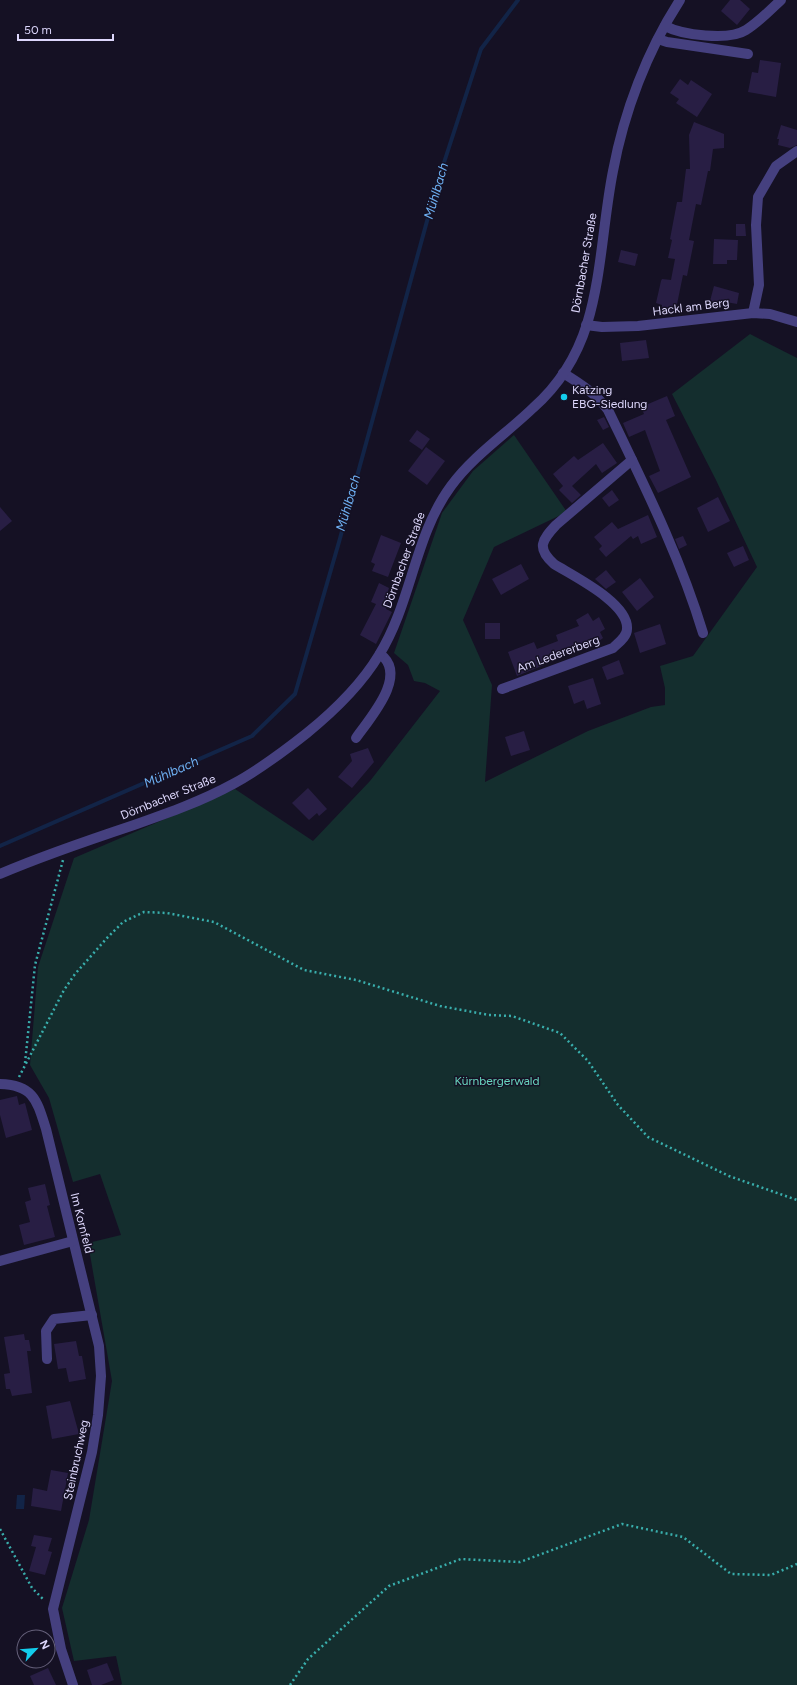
<svg xmlns="http://www.w3.org/2000/svg" width="797" height="1685" viewBox="0 0 797 1685" font-family="Figtree,sans-serif">
	<style>
		.green { fill: #142e2e }
		.water { fill: #122447 }
		.lines { fill: none; stroke-linecap: round; stroke-linejoin: round }
		.stream { stroke: #122447; stroke-width: 4 }
		.building { fill: #281e44 }
		.path { stroke: #39aeac; stroke-width: 2.5; stroke-dasharray: 2 3; stroke-linecap: butt }
		.minor { stroke: #45407f; stroke-width: 10 }
		.poi-dot { fill: #13cdec; stroke: #151124; stroke-width: 1.5 }
		.labels { text-anchor: middle; dominant-baseline: central; stroke-width: 3; stroke-linejoin: round; paint-order: stroke }
		.street-label { font-size: 12px; fill: #ddd7fc; stroke: #151124 }
		.poi-label { font-size: 12px; fill: #ddd7fc; stroke: #151124; text-anchor: start }
		.park-label { font-size: 12px; fill: #69d6c0; stroke: #151124 }
		.water-label { font-size: 13px; font-style: italic; fill: #6eb0f3; stroke: #151124 }
	</style>
	<rect width="100%" height="100%" fill="#151124"/>
	<path class="green" d="M 750,334 L 797,358 L 797,1685 L 120,1685 L 122,1684 L 116,1656 L 74,1661 L 62,1608 L 89,1520 L 112,1381 L 88,1243 L 121,1235 L 100,1174 L 73,1182 L 49,1098 L 30,1065 L 38,967 L 74,858 L 235,789 L 313,841 L 370,781 L 440,691 L 425,683 L 414,681 L 408,665 L 394,653 L 442,513 L 473,471 L 514,435 L 567,512 L 494,547 L 463,620 L 492,685 L 485,782 L 588,731 L 651,707 L 665,705 L 665,688 L 660,666 L 693,656 L 757,567 L 716,480 L 672,394 Z"/>
	<path class="water" d="M 17,1495 L 25,1495 L 24,1509 L 16,1509 Z"/>
	<g class="lines">
		<path class="stream" d="M 0,846 L 252,736 L 295,694 L 339,542 L 438,181 L 481,49 L 518,0"/>
	</g>
	<g class="building">
		<path d="M 730,0 L 740,0 L 750,9 L 737,25 L 721,11 Z"/>
		<path d="M 760,60 L 781,63 L 776,97 L 748,92 L 752,72 L 758,73 Z"/>
		<path d="M 680,79 L 688,85 L 691,80 L 712,94 L 697,117 L 676,103 L 679,99 L 670,93 Z"/>
		<path d="M 694,122 L 724,134 L 724,148 L 713,149 L 710,171 L 708,171 L 701,205 L 696,204 L 689,240 L 694,241 L 687,276 L 683,275 L 675,314 L 661,312 L 662,305 L 656,303 L 661,281 L 662,279 L 671,280 L 675,259 L 668,258 L 672,240 L 670,239 L 677,202 L 682,202 L 686,169 L 690,169 L 689,135 Z"/>
		<path d="M 781,125 L 797,130 L 797,145 L 790,148 L 778,145 L 779,139 L 777,139 Z"/>
		<path d="M 736,224 L 745,224 L 746,236 L 736,236 Z"/>
		<path d="M 714,239 L 738,240 L 737,260 L 727,260 L 727,264 L 713,264 Z"/>
		<path d="M 621,250 L 638,254 L 635,266 L 618,262 Z"/>
		<path d="M 714,286 L 739,293 L 737,304 L 726,302 L 725,305 L 710,301 Z"/>
		<path d="M 646,340 L 649,358 L 622,361 L 620,343 Z"/>
		<path d="M 667,396 L 675,416 L 666,420 L 691,477 L 658,493 L 649,476 L 660,471 L 645,430 L 629,437 L 623,423 L 644,414 L 641,407 Z"/>
		<path d="M 604,417 L 609,427 L 603,430 L 597,420 Z"/>
		<path d="M 417,430 L 430,439 L 422,450 L 409,441 Z"/>
		<path d="M 603,443 L 617,463 L 602,473 L 596,464 L 572,486 L 581,495 L 572,503 L 559,490 L 563,486 L 553,474 L 574,456 L 578,460 Z"/>
		<path d="M 426,447 L 445,461 L 427,485 L 408,471 Z"/>
		<path d="M 612,490 L 619,500 L 609,507 L 602,498 Z"/>
		<path d="M 718,497 L 730,521 L 708,532 L 697,508 Z"/>
		<path d="M 0,507 L 12,521 L 0,531 Z"/>
		<path d="M 648,515 L 657,537 L 641,544 L 638,536 L 633,539 L 631,536 L 606,557 L 599,549 L 602,546 L 594,537 L 612,522 L 618,529 Z"/>
		<path d="M 381,535 L 401,543 L 388,577 L 372,571 L 375,564 L 371,562 Z"/>
		<path d="M 683,536 L 687,545 L 679,549 L 675,539 Z"/>
		<path d="M 743,546 L 749,560 L 734,567 L 727,553 Z"/>
		<path d="M 521,564 L 529,579 L 501,595 L 492,579 Z"/>
		<path d="M 606,570 L 616,582 L 606,589 L 595,579 Z"/>
		<path d="M 640,578 L 654,597 L 637,611 L 622,592 Z"/>
		<path d="M 379,583 L 389,588 L 387,594 L 391,596 L 386,609 L 392,612 L 376,644 L 360,635 L 376,604 L 371,602 Z"/>
		<path d="M 588,613 L 593,621 L 599,617 L 605,629 L 600,632 L 603,638 L 595,644 L 543,663 L 544,665 L 517,676 L 508,652 L 534,642 L 537,649 L 558,641 L 556,635 L 579,626 L 576,620 Z"/>
		<rect x="485" y="623" width="15" height="16"/>
		<path d="M 660,624 L 666,644 L 640,653 L 634,633 Z"/>
		<path d="M 619,660 L 624,674 L 607,680 L 602,667 Z"/>
		<path d="M 593,678 L 601,704 L 587,709 L 584,700 L 574,704 L 568,686 Z"/>
		<path d="M 524,731 L 530,750 L 511,756 L 505,737 Z"/>
		<path d="M 368,748 L 374,762 L 352,788 L 338,777 L 352,761 L 350,754 Z"/>
		<path d="M 308,788 L 327,809 L 319,816 L 317,813 L 309,820 L 292,803 Z"/>
		<path d="M 17,1096 L 19,1105 L 25,1103 L 32,1130 L 6,1138 L 0,1115 L 0,1100 Z"/>
		<path d="M 45,1184 L 50,1205 L 47,1206 L 55,1237 L 24,1245 L 19,1225 L 30,1222 L 25,1202 L 31,1200 L 28,1188 Z"/>
		<path d="M 24,1334 L 25,1340 L 29,1340 L 31,1351 L 27,1351 L 32,1393 L 12,1396 L 10,1389 L 6,1389 L 4,1374 L 10,1373 L 4,1337 Z"/>
		<path d="M 76,1341 L 79,1356 L 82,1356 L 86,1379 L 69,1382 L 66,1368 L 58,1369 L 54,1344 Z"/>
		<path d="M 70,1401 L 79,1434 L 52,1439 L 46,1406 Z"/>
		<path d="M 51,1470 L 68,1473 L 61,1511 L 31,1506 L 33,1488 L 47,1491 Z"/>
		<path d="M 34,1535 L 52,1538 L 48,1551 L 52,1552 L 45,1575 L 29,1571 L 36,1547 L 31,1546 Z"/>
		<path d="M 107,1663 L 114,1680 L 101,1685 L 92,1685 L 87,1670 Z"/>
		<path d="M 48,1668 L 56,1685 L 34,1685 L 30,1676 Z"/>
	</g>
	<g class="lines">
		<g class="path">
			<path d="M 25,1063 L 35,965 L 63,860"/>
			<path d="M 19,1077 L 64,990 L 75,974 L 107,938 L 123,922 L 144,912 L 167,913 L 214,922 L 304,970 L 356,980 L 440,1006 L 489,1015 L 512,1016 L 560,1033 L 588,1061 L 618,1105 L 648,1137 L 729,1176 L 797,1200"/>
			<path d="M 0,1529 L 32,1588 L 44,1600"/>
			<path d="M 290,1685 L 308,1659 L 389,1586 L 461,1559 L 520,1562 L 622,1524 L 683,1537 L 731,1574 L 771,1575 L 797,1564"/>
		</g>
		<g class="minor">
			<path d="M 665,26 C 682,35 729,41 746,30 C 759,22 770,10 781,0"/>
			<path d="M 658,39 L 667,42 L 748,54"/>
			<path d="M 753,313 L 759,285 L 756,225 L 758,197 L 776,166 L 797,151"/>
			<path d="M 586,325 L 602,327 L 638,326 L 753,313 L 770,314 L 797,322"/>
			<path d="M 563,373 C 581,384 596,394 608,410 C 643,483 680,556 703,633"/>
			<path d="M 502,689 L 613,648 C 618,643 627,637 627,629 C 629,603 573,576 554,564 C 536,548 542,540 556,525 L 632,460"/>
			<path d="M 356,738 C 370,718 409,675 380,654"/>
			<path d="M 0,874 C 44,855 89,840 134,825 C 168,813 202,801 233,784 C 259,770 283,752 307,733 C 334,711 361,685 379,655 C 412,602 414,536 451,486 C 474,455 506,434 533,408 C 558,386 577,356 587,324 C 602,275 603,221 613,171 C 624,112 647,51 680,0"/>
			<path d="M 0,1084 C 34,1085 37,1101 46,1129 L 99,1346 L 101,1376 L 98,1415 L 92,1452 L 53,1609 L 61,1649 L 73,1685"/>
			<path d="M 0,1261 L 73,1241"/>
			<path d="M 47,1359 L 46,1331 L 54,1319 L 92,1315"/>
		</g>
	</g>
	<circle class="poi-dot" cx="564" cy="397" r="4"/>
	<g class="labels">
		<g class="street-label">
			<text transform="translate(584 263) rotate(-80)">Dörnbacher Straße</text>
			<text transform="translate(691 307) rotate(-7)">Hackl am Berg</text>
			<text transform="translate(404 560) rotate(-70)">Dörnbacher Straße</text>
			<text transform="translate(558 654) rotate(-20)">Am Ledererberg</text>
			<text transform="translate(168 797) rotate(-22)">Dörnbacher Straße</text>
			<text transform="translate(82 1223) rotate(76)">Im Kornfeld</text>
			<text transform="translate(76 1460) rotate(-78)">Steinbruchweg</text>
		</g>
		<g class="poi-label">
			<text x="572" y="390">Katzing<tspan x="572" dy="14">EBG-Siedlung</tspan></text>
		</g>
		<g class="park-label">
			<text x="497" y="1081">Kürnbergerwald</text>
		</g>
		<g class="water-label">
			<text transform="translate(436 191) rotate(-74)">Mühlbach</text>
			<text transform="translate(348 503) rotate(-74)">Mühlbach</text>
			<text transform="translate(171 772) rotate(-24)">Mühlbach</text>
		</g>
	</g>
	<g transform="translate(36 1649) rotate(64)"><circle r="19" fill="#151124" stroke="#65607a"/>
	<path d="M0-3L7 15L0 10L-7 15Z" fill="#13cdec"/>
	<text y="-6" font-size="11" font-weight="bold" text-anchor="middle" fill="#ddd7fc">N</text>
	</g>
	<path d="M18 34v6h95v-6" fill="none" stroke="#ddd7fc" stroke-width="2"/>
	<text x="24" y="34" font-size="12" fill="#ddd7fc" stroke="#151124" stroke-width="3" paint-order="stroke">50 m</text>
</svg>
